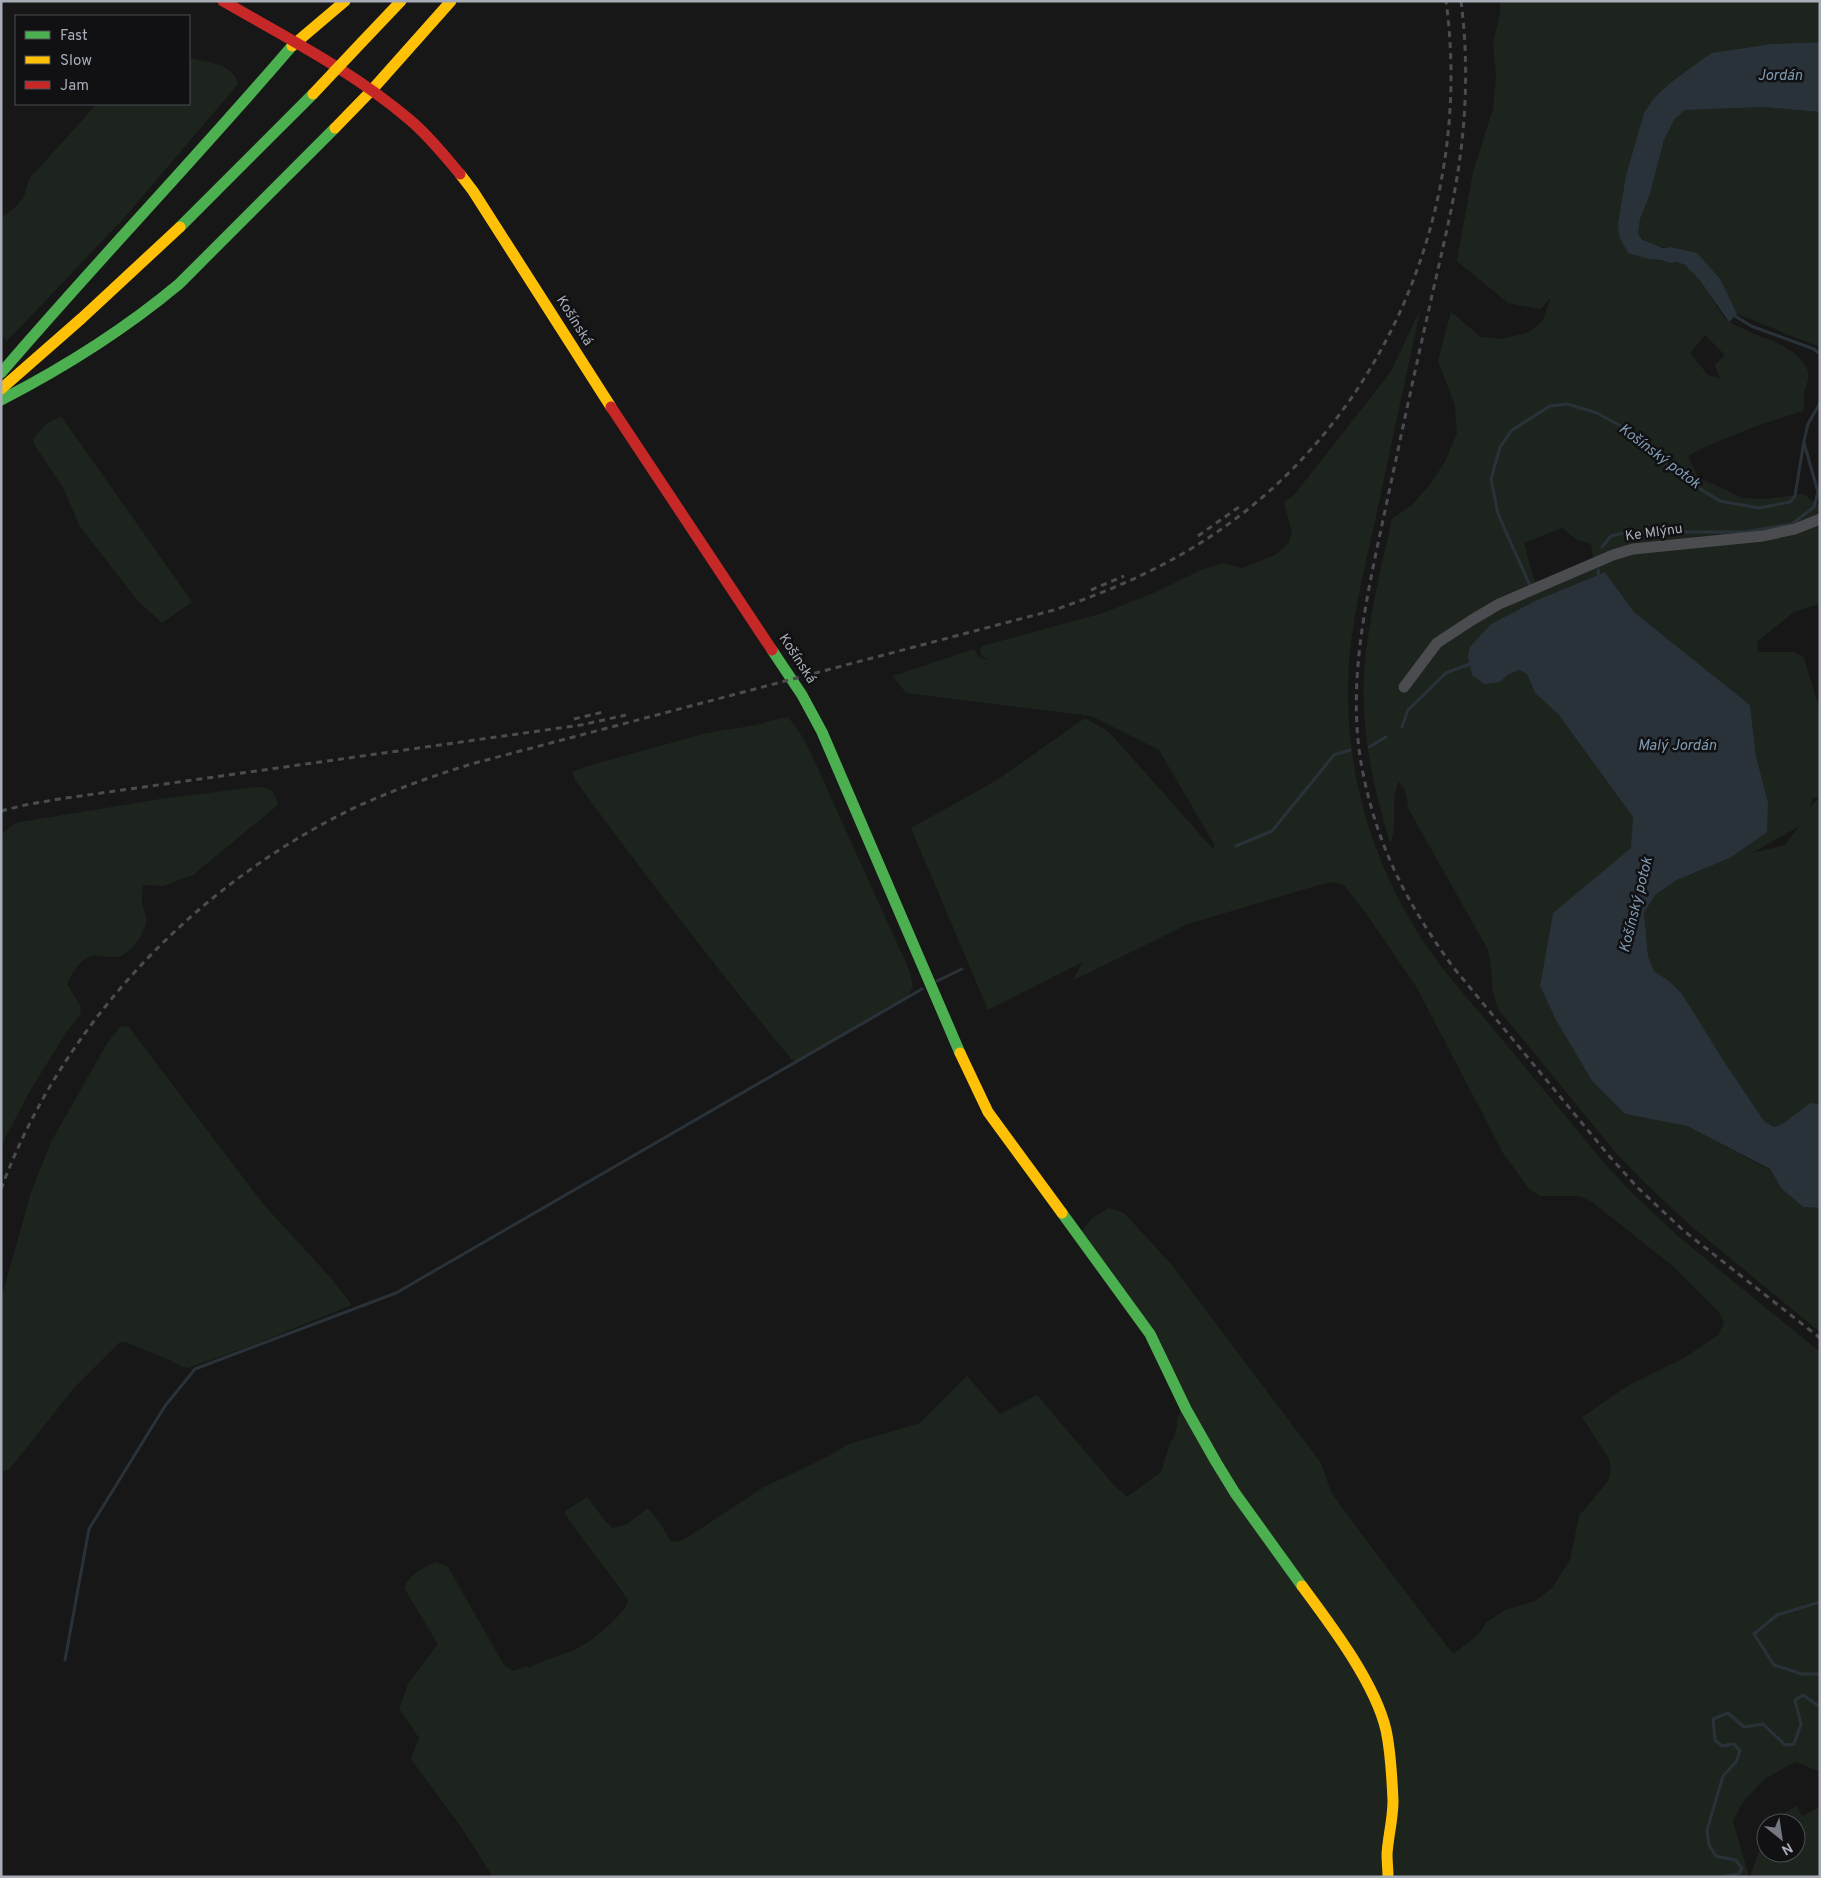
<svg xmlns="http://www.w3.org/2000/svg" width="1821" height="1878" viewBox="0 0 1821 1878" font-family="Overpass,sans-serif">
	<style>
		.green { fill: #1d241e; fill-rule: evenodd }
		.water { fill: #2a3239 }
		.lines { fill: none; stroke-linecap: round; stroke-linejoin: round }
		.stream { stroke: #2a3239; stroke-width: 3 }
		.street { stroke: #4b4c50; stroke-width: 11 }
		.fast { stroke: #4caf50; stroke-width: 11 }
		.slow { stroke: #ffc107; stroke-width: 11 }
		.jam { stroke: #c62828; stroke-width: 11 }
		.rail { stroke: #4b4c4f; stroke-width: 3; stroke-dasharray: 6 5; stroke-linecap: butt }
		.slow-bridge { stroke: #ffc107; stroke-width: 11 }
		.labels { text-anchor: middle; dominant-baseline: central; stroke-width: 5; stroke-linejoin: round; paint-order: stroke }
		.street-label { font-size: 14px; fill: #a8adb8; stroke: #111113 }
		.water-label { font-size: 15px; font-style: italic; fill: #7f9bb3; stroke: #111113 }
	</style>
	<rect width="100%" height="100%" fill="#171717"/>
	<g class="green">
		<path d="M 1500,1 L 1820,1 L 1820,42 L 1771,44 L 1711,53 L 1670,83 L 1653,99 L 1644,113 L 1626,175 L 1618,223 L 1649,259 C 1656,260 1678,262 1683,264 C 1703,274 1713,306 1728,321 C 1732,324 1737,326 1742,328 C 1764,340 1792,343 1806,367 C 1812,377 1806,383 1804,393 C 1803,398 1805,405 1803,411 C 1764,423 1724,437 1688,456 L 1698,477 L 1743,498 L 1764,499 L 1803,494 L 1819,505 L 1820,604 L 1794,612 L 1757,642 L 1758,652 L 1795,652 L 1804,658 L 1820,711 L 1820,797 L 1813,798 L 1810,806 L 1820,798 L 1820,1104 L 1810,1103 L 1782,1124 L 1774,1127 L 1764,1121 L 1669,981 L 1654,971 L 1648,956 L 1644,913 L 1655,895 L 1677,880 L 1730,858 L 1768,802 L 1756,756 L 1750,705 L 1634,612 L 1605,572 L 1537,600 L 1491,624 L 1500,682 L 1509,674 L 1519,670 L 1527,674 L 1535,693 L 1558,714 L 1633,817 L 1632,848 L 1553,914 L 1540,986 L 1556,1020 L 1592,1081 L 1625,1114 L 1687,1126 L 1770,1170 L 1781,1188 L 1803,1207 L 1820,1208 L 1820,1332 L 1690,1225 L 1644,1182 L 1617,1154 L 1498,1009 C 1490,990 1493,970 1488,950 L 1408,808 C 1407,798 1407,790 1399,782 C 1389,801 1399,824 1390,843 C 1371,781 1358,716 1366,651 C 1372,606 1382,562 1392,519 L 1412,505 L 1431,483 L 1446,460 L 1457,433 L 1455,406 L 1438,361 L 1451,312 L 1481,337 L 1501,339 L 1527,333 L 1542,322 L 1551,298 L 1540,309 L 1508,303 L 1457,261 L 1473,172 L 1493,109 L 1496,76 L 1493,43 L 1500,14 ZM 1705,335 L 1725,355 L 1715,365 L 1720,379 L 1708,375 L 1690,353 ZM 1562,528 L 1577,540 L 1591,544 L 1594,568 L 1538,593 L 1524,543 ZM 1799,827 L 1785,845 L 1752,853 L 1798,827 Z"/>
		<path d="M 189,58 C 205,62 234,63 238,84 L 124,218 L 7,341 L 1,335 L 1,218 L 18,205 L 25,194 L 29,179 L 97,104 L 189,104 Z"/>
		<path d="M 1763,107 L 1820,112 L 1820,349 L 1817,346 L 1737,314 L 1729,300 L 1670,247 C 1659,248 1645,243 1638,234 L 1640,219 L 1650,194 L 1664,140 L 1674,120 L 1685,110 Z"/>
		<path d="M 1421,308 C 1406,374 1392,441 1378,507 C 1368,555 1355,603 1350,651 C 1341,751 1364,843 1415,928 C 1436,963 1464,994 1490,1025 C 1529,1072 1567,1118 1605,1164 L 1632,1193 L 1679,1237 L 1820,1352 L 1820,1772 L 1796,1762 L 1764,1779 L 1743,1802 L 1733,1821 L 1749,1877 L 493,1877 L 461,1827 L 411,1759 L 419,1738 L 399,1708 L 408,1684 L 438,1644 L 404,1588 C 411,1573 421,1569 436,1562 L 448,1567 L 504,1665 L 513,1671 L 526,1666 L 529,1668 C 544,1659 560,1656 576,1649 C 596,1639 612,1623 626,1607 L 628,1600 C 608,1570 584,1543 564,1512 L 587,1497 L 606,1522 L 613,1528 L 627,1524 L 648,1508 L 658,1520 L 671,1541 L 677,1542 L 685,1539 L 764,1487 L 827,1457 L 849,1444 L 920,1423 L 967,1376 L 1000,1414 L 1037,1395 L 1118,1490 L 1121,1491 L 1127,1497 L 1161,1472 L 1170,1443 L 1175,1435 L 1177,1425 L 1177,1417 L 1188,1404 L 1082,1231 L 1092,1218 L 1109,1208 L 1124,1213 L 1172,1265 L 1321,1463 L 1331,1492 L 1366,1540 L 1453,1654 L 1478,1635 L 1486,1623 L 1505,1610 L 1535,1601 L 1552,1588 L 1570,1560 L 1579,1516 L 1608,1481 L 1611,1469 L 1609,1459 L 1582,1417 L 1629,1385 L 1684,1358 L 1718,1335 L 1724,1323 L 1719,1312 L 1674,1267 L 1592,1202 L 1580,1196 L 1540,1196 L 1529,1189 L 1503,1153 L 1417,988 L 1370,919 L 1344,885 L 1332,882 L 1319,885 L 1188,924 L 1072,981 L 1083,962 L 988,1010 L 911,828 L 997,780 L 1085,718 L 1109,732 L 1214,850 L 1214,844 L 1159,750 L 1091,716 L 906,693 L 893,676 L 974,649 L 980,658 L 988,660 L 982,656 L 980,650 L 982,646 L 1103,613 L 1156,592 L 1199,571 L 1222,563 L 1242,568 L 1275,555 L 1288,544 L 1292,533 L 1284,502 L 1294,495 L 1390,373 Z"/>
		<path d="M 61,416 L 192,602 L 162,623 L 137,600 L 79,525 L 64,489 L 34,444 L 33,439 L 46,424 Z"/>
		<path d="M 788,717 L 800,733 L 809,749 L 910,972 L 913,987 L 907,997 L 795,1061 L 792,1060 C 717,969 645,875 575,780 L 572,772 L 591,765 L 707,733 L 756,725 L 773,720 Z"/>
		<path d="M 257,787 C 271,788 275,791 278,805 L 193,875 L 163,886 L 143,885 C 143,889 141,895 142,900 C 142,908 147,914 146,922 C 144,935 129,957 115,957 C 106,958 96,953 88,957 C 79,962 71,974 67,984 L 81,1007 L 80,1015 L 67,1031 L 30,1091 L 1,1146 L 1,835 L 15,823 L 160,799 Z"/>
		<path d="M 128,1026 L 264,1205 L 330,1277 L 352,1305 L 253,1345 L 188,1368 L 183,1367 L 167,1359 L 125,1342 L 119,1343 L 73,1389 L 12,1466 L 8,1470 L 3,1471 L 1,1470 L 1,1300 L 31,1192 L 51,1142 L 106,1045 L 120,1027 Z"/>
		<path d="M 1797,1806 L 1802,1816 L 1820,1807 L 1820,1877 L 1750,1877 L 1761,1846 L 1759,1827 L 1766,1823 L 1766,1853 L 1796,1853 L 1796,1823 L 1767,1823 Z"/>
	</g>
	<g class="water">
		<path d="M 1820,42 L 1820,112 L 1763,107 L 1685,110 L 1674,120 L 1664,140 L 1650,194 L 1640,219 L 1638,234 L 1643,240 L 1663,248 L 1670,247 L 1697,253 L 1720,279 L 1737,314 L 1729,322 L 1699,279 L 1685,265 L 1677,262 L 1670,263 L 1661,260 L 1649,259 L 1628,253 L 1619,236 L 1618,223 L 1626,175 L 1644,113 L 1653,99 L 1670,83 L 1711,53 L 1771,44 Z"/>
		<path d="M 1605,572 L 1634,612 L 1750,705 L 1756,756 L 1768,802 L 1767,832 L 1730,858 L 1677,880 L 1655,895 L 1644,913 L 1648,956 L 1654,971 L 1669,981 L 1682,994 L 1725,1063 L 1764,1121 L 1774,1127 L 1782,1124 L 1810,1103 L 1820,1104 L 1820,1208 L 1803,1207 L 1781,1188 L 1770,1169 L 1687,1126 L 1625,1114 L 1592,1081 L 1556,1020 L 1540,986 L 1553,913 L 1631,848 L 1633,817 L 1558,714 L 1535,693 L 1527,674 L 1519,670 L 1509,674 L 1500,682 L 1484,684 L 1472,675 L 1468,656 L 1470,647 L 1491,624 L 1537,600 Z"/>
	</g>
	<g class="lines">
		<g class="stream">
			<path d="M 1732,314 L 1751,326 L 1814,349 L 1820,354"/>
			<path d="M 1602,547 L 1611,536 L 1628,532 L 1745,532 L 1792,524 L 1814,507 L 1818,492 L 1804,443"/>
			<path d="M 1598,570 L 1599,577"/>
			<path d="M 1531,588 L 1498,514 L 1491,479 L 1500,447 L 1512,430 L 1550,406 L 1567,404 L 1597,413 L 1624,428 L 1687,481 L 1720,501 L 1759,508 L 1790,502 L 1795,496 L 1804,441 L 1808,424 L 1820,403"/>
			<path d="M 1402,727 L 1408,710 L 1446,673 L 1470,664"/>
			<path d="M 1369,747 L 1386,737"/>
			<path d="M 1236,846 L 1272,831 L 1334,755 L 1350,750"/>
			<path d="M 937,981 L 962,969"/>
			<path d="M 1820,1602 L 1777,1615 L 1754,1634 L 1774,1665 L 1802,1674 L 1820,1674"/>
			<path d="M 65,1660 L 89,1529 L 165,1406 L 195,1369 L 396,1293 L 922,989"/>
			<path d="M 1720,1877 L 1739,1874 L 1742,1868 L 1735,1860 L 1716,1856 L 1709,1845 L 1707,1830 L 1723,1776 L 1736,1762 L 1740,1751 L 1734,1744 L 1722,1746 L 1715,1740 L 1713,1719 L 1728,1713 L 1744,1727 L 1763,1724 L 1785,1745 L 1794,1744 L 1801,1724 L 1795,1700 L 1803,1695 L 1820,1707"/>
		</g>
		<path class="street" d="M 1404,687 L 1437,643 L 1472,620 L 1499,604 L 1613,555 L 1633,549 L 1763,536 L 1795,529 L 1820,519"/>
		<g class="fast">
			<path d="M 180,227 L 313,94"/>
			<path d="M 1,373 C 96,262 197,157 292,46"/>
			<path d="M 1,400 C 65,367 124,330 179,284 L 335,128"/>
			<path d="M 772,650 L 802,695 L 822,732 L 960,1053"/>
			<path d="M 1062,1213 L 1150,1334 L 1186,1409 L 1216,1462 L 1235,1493 L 1302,1586"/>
		</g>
		<g class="slow">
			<path d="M 362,42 L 401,1"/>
			<path d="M 292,46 L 345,1"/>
			<path d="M 335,128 L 371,91 L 451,1"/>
			<path d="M 460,174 L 473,191 L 611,407"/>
			<path d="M 1,389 L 82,318 L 180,227"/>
			<path d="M 960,1053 L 988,1112 L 1062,1213"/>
			<path d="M 1302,1586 C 1331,1625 1375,1683 1386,1730 C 1391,1753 1392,1778 1393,1801 C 1393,1819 1388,1837 1387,1854 C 1387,1862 1388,1869 1388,1877"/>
		</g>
		<g class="jam">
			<path d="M 223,1 C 287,38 354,72 410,120 C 429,136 444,155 460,174"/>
			<path d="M 611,407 L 772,650"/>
		</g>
		<g class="rail">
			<path d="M 1461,1 C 1467,48 1467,95 1462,141 C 1456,198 1441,254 1429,309 C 1413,379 1398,450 1383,520 C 1365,605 1345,692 1364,778 C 1380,853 1409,906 1453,967 L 1610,1157 L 1638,1188 L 1684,1231 L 1820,1338"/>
			<path d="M 1198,536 L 1239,507"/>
			<path d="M 1091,590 L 1124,576"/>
			<path d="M 574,719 L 603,712"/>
			<path d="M 1,811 L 25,805 L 59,799 L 581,725 L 626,715"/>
			<path d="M 1,1189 C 63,1022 198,882 358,806 C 396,789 435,775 475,763 L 1054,610 C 1107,592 1157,571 1205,540 C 1383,426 1474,209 1446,1"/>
		</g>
		<path class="slow-bridge" d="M 313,94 L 362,42"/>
	</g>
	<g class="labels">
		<g class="street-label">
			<text transform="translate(574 321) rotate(58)">Košínská</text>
			<text transform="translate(1654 533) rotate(-8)">Ke Mlýnu</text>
			<text transform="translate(797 659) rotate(57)">Košínská</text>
		</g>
		<g class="water-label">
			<text x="1780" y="76">Jordán</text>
			<text transform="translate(1659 457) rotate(37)">Košínský potok</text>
			<text x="1677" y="746">Malý Jordán</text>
			<text transform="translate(1637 905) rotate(-76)">Košínský potok</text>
		</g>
	</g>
	<rect width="1821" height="1878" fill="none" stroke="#a8adb8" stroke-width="5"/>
	<rect x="15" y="15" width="175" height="90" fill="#111113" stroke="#4d4f55"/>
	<rect x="25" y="31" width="25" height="8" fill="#4caf50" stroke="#4d4f55"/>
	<text x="60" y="40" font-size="15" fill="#a8adb8">Fast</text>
	<rect x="25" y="56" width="25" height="8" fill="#ffc107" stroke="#4d4f55"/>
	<text x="60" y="65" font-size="15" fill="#a8adb8">Slow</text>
	<rect x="25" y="81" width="25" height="8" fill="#c62828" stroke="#4d4f55"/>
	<text x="60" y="90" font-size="15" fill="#a8adb8">Jam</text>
	<g transform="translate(1781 1838) rotate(150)"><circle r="24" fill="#111113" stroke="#4d4f55"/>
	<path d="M0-4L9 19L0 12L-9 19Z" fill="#757880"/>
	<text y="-8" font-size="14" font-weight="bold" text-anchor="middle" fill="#a8adb8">N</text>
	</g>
</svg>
